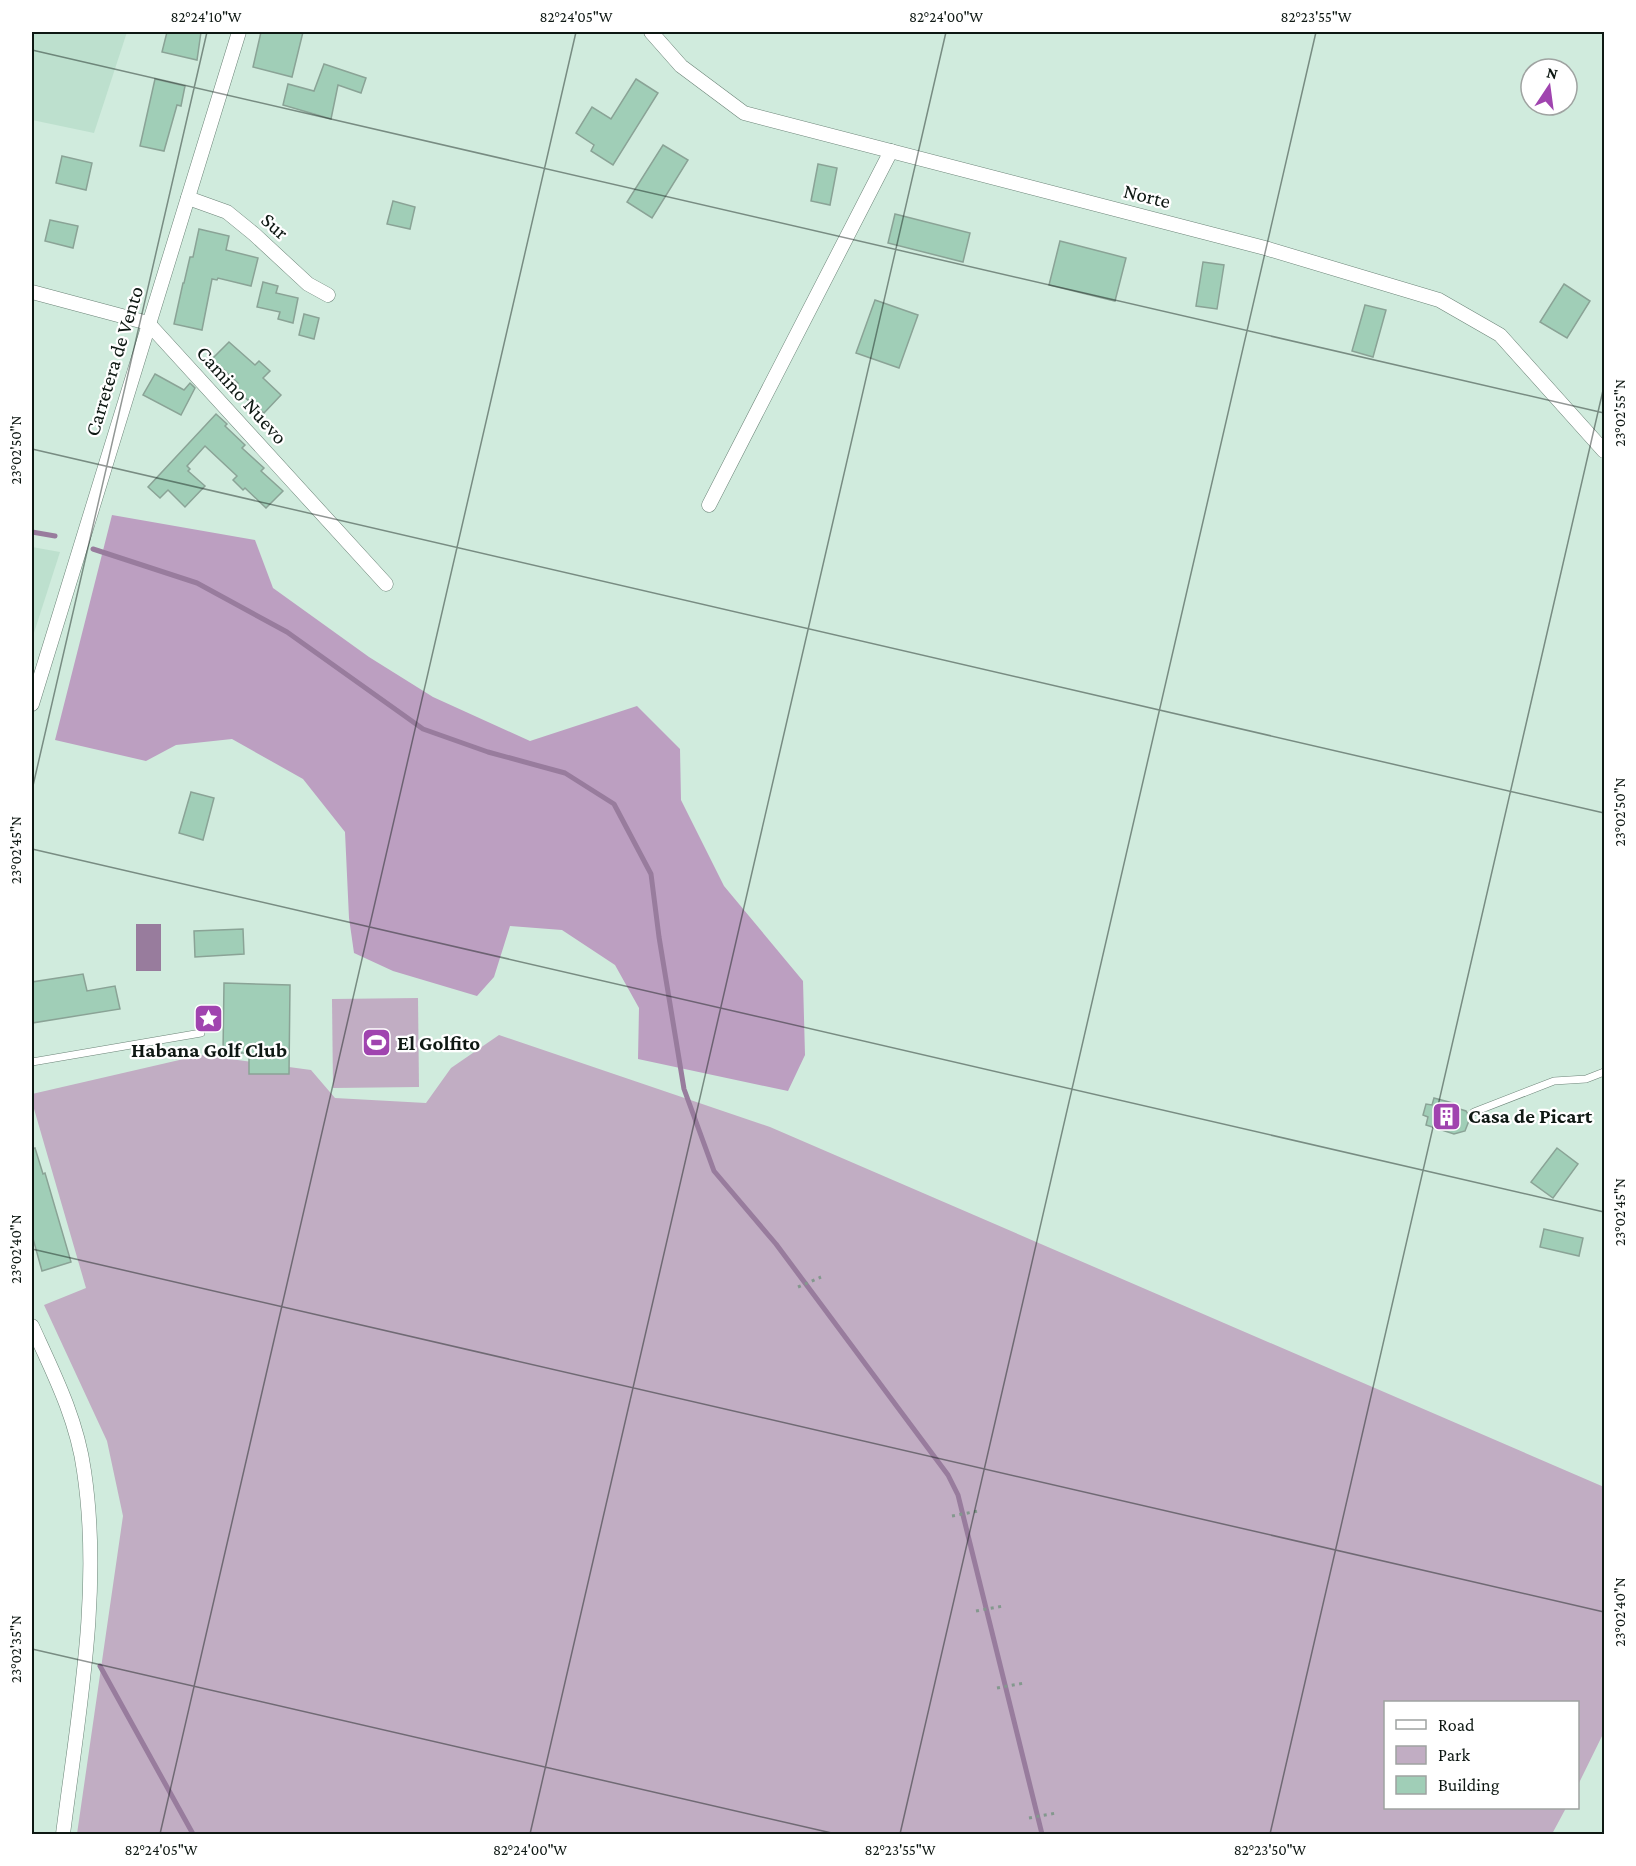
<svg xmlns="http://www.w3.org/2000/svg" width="1636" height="1866" viewBox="0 0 1636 1866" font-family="'Crimson Pro',serif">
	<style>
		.built { fill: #bde0ce }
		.green { fill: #c1adc3 }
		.forest { fill: #bc9fc1 }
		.water { fill: #987c9d }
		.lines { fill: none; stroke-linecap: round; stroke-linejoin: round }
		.stream { stroke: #987c9d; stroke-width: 5 }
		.building { fill: #a0ceb7; stroke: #8aa396; stroke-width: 1.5 }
		.lane-casing { stroke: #6c8478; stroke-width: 8 }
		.street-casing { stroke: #6c8478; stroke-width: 15 }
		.path { stroke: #84988e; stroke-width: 3; stroke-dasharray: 3 4.5; stroke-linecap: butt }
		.lane { stroke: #fff; stroke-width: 7 }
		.street { stroke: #fff; stroke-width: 14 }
		.ticks { fill: none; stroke: #0e1813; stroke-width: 1.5; stroke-opacity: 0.45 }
		.labels { text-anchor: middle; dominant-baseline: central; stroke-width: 4.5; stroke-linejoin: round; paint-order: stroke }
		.street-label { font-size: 21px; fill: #0e1813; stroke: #fff }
		.poi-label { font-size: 21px; font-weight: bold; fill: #0e1813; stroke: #fff; text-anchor: start }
		.neatline { fill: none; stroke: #0e1813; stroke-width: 2 }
		.ticks-label { font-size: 15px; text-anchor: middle; fill: #0e1813 }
	</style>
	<rect width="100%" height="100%" fill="#d0ebdd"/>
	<g class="built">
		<path d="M 32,32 L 127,32 L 94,133 L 32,120 Z"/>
		<path d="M 32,547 L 60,552 L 32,639 Z"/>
	</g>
	<g class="green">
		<path d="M 418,998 L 419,1087 L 333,1088 L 332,999 Z"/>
		<path d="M 499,1035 L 770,1127 L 1604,1487 L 1604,1732 L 1578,1785 L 1578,1702 L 1386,1702 L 1386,1808 L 1566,1808 L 1552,1834 L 77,1834 L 123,1516 L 107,1441 L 44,1305 L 86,1288 L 32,1102 L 32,1094 L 201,1055 L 311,1070 L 335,1098 L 426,1103 L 451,1068 Z"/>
	</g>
	<path class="forest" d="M 112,515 L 255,540 L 273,588 L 369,657 L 433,697 L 530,741 L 637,706 L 680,749 L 681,800 L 724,886 L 803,981 L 805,1055 L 788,1091 L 638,1059 L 639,1008 L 615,965 L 562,930 L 510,926 L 494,977 L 477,996 L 393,971 L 354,953 L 349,918 L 345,832 L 303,779 L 232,739 L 176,745 L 146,761 L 55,740 Z"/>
	<rect class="water" x="136" y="924" width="25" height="47"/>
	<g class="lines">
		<g class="stream">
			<path d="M 32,532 L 55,536"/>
			<path d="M 93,549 L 197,583 L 287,632 L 423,729 L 488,752 L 565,773 L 614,804 L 651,874 L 659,937 L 684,1089 L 714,1171 L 776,1244 L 948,1475 L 958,1495 L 1042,1834"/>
			<path d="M 100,1666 L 193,1834"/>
		</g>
	</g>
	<g class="building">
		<path d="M 167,32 L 201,32 L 197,60 L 162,52 Z"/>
		<path d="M 261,32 L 303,32 L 292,77 L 253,67 Z"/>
		<path d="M 324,64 L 366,78 L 361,93 L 338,85 L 331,119 L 283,105 L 288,84 L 314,91 Z"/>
		<path d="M 155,79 L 185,86 L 181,106 L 177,105 L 164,151 L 140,146 Z"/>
		<path d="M 636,79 L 658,93 L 613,165 L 591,151 L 594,145 L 576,133 L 592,107 L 611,119 Z"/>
		<path d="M 663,145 L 688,160 L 652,218 L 627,202 Z"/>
		<path d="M 62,156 L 92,163 L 86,190 L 56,183 Z"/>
		<path d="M 818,164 L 837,168 L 830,205 L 811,201 Z"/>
		<path d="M 393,201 L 415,207 L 410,229 L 387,224 Z"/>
		<path d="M 895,214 L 970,233 L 963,262 L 888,243 Z"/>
		<path d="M 50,220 L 78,226 L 73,248 L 45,241 Z"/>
		<path d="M 199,229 L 229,236 L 226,250 L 258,258 L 251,286 L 218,278 L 217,280 L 212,279 L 202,330 L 174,324 L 183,283 L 184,283 L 190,257 L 193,257 Z"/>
		<path d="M 1060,241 L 1126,258 L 1115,301 L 1049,285 Z"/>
		<path d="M 1203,262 L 1224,265 L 1217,309 L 1196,306 Z"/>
		<path d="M 263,282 L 278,286 L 276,293 L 298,298 L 293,323 L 278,319 L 280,312 L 257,307 Z"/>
		<path d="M 1564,284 L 1590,301 L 1567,338 L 1540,322 Z"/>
		<path d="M 875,300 L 918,315 L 899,368 L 856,353 Z"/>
		<path d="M 1365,305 L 1386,310 L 1373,357 L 1352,351 Z"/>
		<path d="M 304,314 L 319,318 L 314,339 L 299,335 Z"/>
		<path d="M 229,342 L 255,365 L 259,361 L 270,371 L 263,378 L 281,395 L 264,413 L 233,388 L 238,383 L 212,359 Z"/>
		<path d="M 155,374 L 184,390 L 190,383 L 195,388 L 181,415 L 143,395 Z"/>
		<path d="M 216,414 L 227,424 L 225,426 L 245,445 L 242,448 L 264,468 L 261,471 L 283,491 L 266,508 L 245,488 L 243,490 L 233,480 L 237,476 L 205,446 L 187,466 L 190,469 L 188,471 L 205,486 L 185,507 L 168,490 L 160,498 L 148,487 Z"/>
		<path d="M 191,792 L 214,798 L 203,840 L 179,833 Z"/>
		<path d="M 243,929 L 244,954 L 195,957 L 194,931 Z"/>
		<path d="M 83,974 L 87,991 L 115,986 L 120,1009 L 32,1023 L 32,982 Z"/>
		<path d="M 224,983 L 290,985 L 289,1074 L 249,1074 L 249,1053 L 223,1053 Z"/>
		<path d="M 1434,1098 L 1453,1103 L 1453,1107 L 1466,1111 L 1470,1118 L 1465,1131 L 1454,1134 L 1426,1125 L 1428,1117 L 1423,1115 L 1426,1104 L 1432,1105 Z"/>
		<path d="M 35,1148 L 43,1174 L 45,1173 L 71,1262 L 42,1271 L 32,1235 L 32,1149 Z"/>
		<path d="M 1557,1148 L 1578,1164 L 1553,1198 L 1531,1182 Z"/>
		<path d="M 1544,1229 L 1583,1238 L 1579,1256 L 1540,1247 Z"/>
	</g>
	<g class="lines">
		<defs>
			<g id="lane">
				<path d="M 32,1062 L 201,1033"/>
				<path d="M 1474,1112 L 1554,1081 L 1586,1079 L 1604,1072"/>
			</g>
			<g id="street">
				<path d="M 651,32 L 681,66 L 744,113 L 1265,248 L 1439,300 L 1500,335 L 1604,451"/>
				<path d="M 188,198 L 227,212 L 254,234 L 308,284 L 328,295"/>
				<path d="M 32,292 L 148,323 L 386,584"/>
				<path d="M 709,505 L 891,151"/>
				<path d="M 32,704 L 239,32"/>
				<path d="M 32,1326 C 53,1372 77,1419 84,1471 C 102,1591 78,1715 63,1834"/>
			</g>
		</defs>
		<use href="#lane" class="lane-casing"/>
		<use href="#street" class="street-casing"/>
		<g class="path">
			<path d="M 798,1287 L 821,1277"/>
			<path d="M 952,1516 L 978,1511"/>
			<path d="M 976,1611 L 1003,1606"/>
			<path d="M 997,1688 L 1024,1683"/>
			<path d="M 1029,1818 L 1056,1813"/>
		</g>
		<use href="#lane" class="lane"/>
		<use href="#street" class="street"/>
	</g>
	<path class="ticks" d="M 32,50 L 1604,413M 32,449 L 1604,813M 32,790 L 207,32M 32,849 L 1604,1212M 32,1249 L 1604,1612M 32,1649 L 836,1834M 160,1834 L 576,32M 530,1834 L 946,32M 900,1834 L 1316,32M 1270,1834 L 1604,386"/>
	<defs>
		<symbol id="sight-square" viewBox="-11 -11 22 22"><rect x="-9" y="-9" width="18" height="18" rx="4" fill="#a044af" stroke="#fff"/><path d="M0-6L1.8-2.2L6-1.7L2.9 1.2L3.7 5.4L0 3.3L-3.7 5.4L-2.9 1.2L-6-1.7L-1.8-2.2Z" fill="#fff"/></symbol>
		<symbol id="stadium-square" viewBox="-11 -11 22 22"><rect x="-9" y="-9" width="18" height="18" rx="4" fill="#a044af" stroke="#fff"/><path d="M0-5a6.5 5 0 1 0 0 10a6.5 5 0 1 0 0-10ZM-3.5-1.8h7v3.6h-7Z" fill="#fff"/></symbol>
		<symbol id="building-square" viewBox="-11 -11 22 22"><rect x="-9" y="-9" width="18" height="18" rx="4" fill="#a044af" stroke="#fff"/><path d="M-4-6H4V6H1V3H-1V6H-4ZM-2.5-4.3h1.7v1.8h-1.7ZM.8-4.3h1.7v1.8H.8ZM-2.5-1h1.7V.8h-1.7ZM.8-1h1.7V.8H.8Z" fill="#fff"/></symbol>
	</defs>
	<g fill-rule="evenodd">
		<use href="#sight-square" x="192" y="1002" width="33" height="33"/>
		<use href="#stadium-square" x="360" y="1026" width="33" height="33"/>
		<use href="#building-square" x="1430" y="1100" width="33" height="33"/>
	</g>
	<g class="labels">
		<g class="street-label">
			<text transform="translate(1147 196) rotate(14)">Norte</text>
			<text transform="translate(275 226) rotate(42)">Sur</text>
			<text transform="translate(114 361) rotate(-73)">Carretera de Vento</text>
			<text transform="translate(242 395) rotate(48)">Camino Nuevo</text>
		</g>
		<g class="poi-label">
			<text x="397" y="1043">El Golfito</text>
			<text x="209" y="1050" text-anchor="middle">Habana Golf Club</text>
			<text x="1468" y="1116">Casa de Picart</text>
		</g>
	</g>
	<rect width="1636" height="1866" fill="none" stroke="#ffffff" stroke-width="66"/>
	<rect x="1384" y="1701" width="195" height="108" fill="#ffffff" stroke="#9fa3a1" stroke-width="1.5"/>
	<rect x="1396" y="1720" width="30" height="9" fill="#ffffff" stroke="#9fa3a1" stroke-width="1.5"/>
	<text x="1438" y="1731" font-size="18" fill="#0e1813">Road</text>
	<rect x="1396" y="1746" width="30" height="18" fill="#c1adc3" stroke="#9fa3a1" stroke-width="1.5"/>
	<text x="1438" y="1761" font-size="18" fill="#0e1813">Park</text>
	<rect x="1396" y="1776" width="30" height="18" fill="#a0ceb7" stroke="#9fa3a1" stroke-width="1.5"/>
	<text x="1438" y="1791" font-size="18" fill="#0e1813">Building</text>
	<g transform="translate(1549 87) rotate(13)"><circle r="28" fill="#ffffff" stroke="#9fa3a1" stroke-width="1.5"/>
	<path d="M0-4.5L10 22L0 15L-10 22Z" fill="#a044af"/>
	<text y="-9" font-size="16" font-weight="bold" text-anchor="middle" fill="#0e1813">N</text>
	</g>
	<rect x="33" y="33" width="1570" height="1800" class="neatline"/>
	<g class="ticks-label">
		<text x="206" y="22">82°24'10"W</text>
		<text x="576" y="22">82°24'05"W</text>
		<text x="946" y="22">82°24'00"W</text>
		<text x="1316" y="22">82°23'55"W</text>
		<text transform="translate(1620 413) rotate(-90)" y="5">23°02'55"N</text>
		<text transform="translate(16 450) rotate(-90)" y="5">23°02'50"N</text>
		<text transform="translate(1620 812) rotate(-90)" y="5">23°02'50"N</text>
		<text transform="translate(16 850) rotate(-90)" y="5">23°02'45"N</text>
		<text transform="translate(1620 1212) rotate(-90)" y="5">23°02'45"N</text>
		<text transform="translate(16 1249) rotate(-90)" y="5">23°02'40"N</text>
		<text transform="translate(1620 1612) rotate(-90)" y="5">23°02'40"N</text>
		<text transform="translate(16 1649) rotate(-90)" y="5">23°02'35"N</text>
		<text x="161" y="1855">82°24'05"W</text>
		<text x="530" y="1855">82°24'00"W</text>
		<text x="900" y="1855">82°23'55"W</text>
		<text x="1270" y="1855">82°23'50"W</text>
	</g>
</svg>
